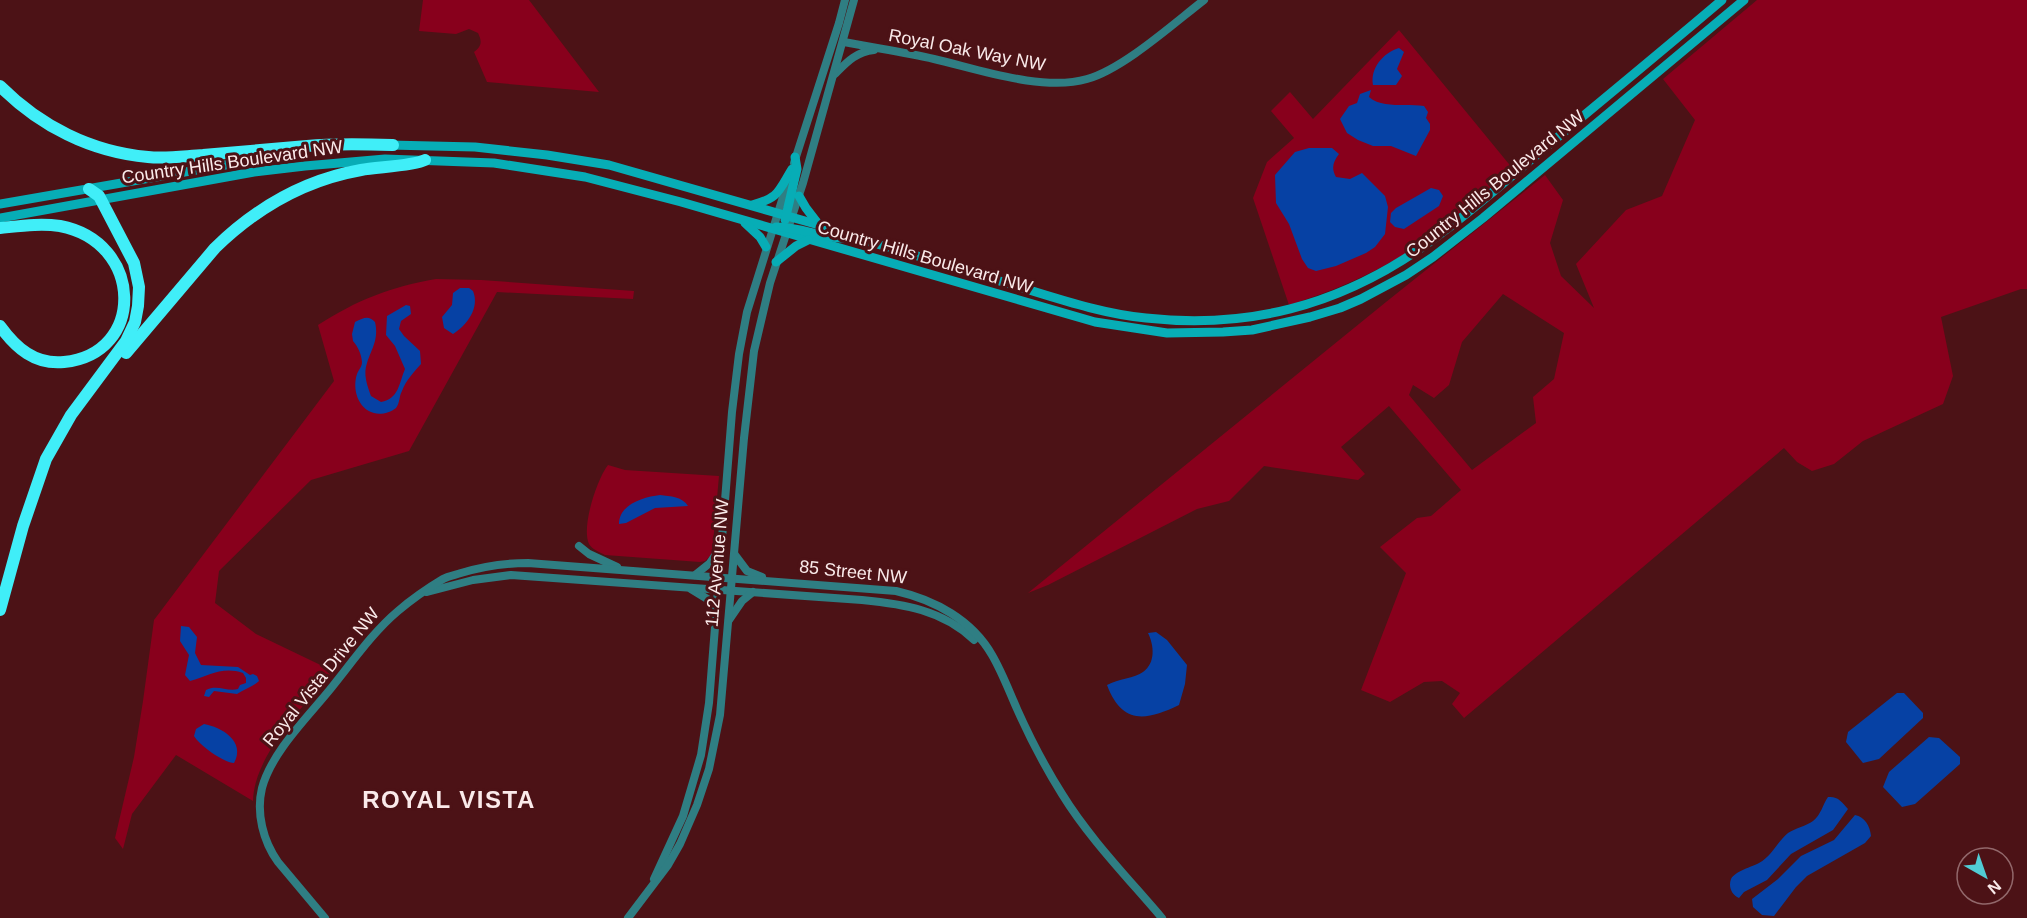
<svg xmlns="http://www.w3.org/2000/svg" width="2027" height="918" viewBox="0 0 2027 918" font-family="Helvetica,sans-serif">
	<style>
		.green { fill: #88001c; fill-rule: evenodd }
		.water { fill: #0641a4 }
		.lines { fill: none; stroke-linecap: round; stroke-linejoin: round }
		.tertiary { stroke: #2f7e83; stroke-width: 8 }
		.secondary { stroke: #07adb6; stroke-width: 9 }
		.motorway { stroke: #40eef8; stroke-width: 12 }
		.labels { text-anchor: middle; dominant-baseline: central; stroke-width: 6; stroke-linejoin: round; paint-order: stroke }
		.street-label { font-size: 18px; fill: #faeaea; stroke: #4c1216 }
		.district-label { font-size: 24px; font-weight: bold; letter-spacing: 1.5px; fill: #faeaea; stroke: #4c1216 }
	</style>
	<rect width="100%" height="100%" fill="#4c1216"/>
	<g class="green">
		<path d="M 423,0 L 529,0 L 599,92 L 487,82 L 474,52 C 482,46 482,41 478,33 L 469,29 L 456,34 L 419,31 Z"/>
		<path d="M 1757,0 L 2027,0 L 2027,289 L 2021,289 L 1941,317 L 1953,376 L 1943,404 L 1863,441 L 1834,464 L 1812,471 L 1797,462 L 1784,448 L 1464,718 L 1452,704 L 1460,693 L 1442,681 L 1424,682 L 1390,702 L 1361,690 L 1406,573 L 1380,547 L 1417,518 L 1431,516 L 1461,490 L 1389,406 L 1341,447 L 1365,474 L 1358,480 L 1264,466 L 1229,501 L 1197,509 L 1048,585 L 1028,593 L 1386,302 L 1545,175 L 1563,200 L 1550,243 L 1561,276 L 1594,308 L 1576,264 L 1626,210 L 1662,196 L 1695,120 L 1663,79 ZM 1503,294 L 1564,333 L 1554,379 L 1533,397 L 1536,423 L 1472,470 L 1409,395 L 1413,385 L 1434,398 L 1449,385 L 1462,342 Z"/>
		<path d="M 1399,30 L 1513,169 C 1481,195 1450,225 1416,247 C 1376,273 1334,291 1289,305 L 1253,198 L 1267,162 L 1294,138 L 1271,111 L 1290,92 L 1313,119 Z"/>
		<path d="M 436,279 L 481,280 L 634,291 L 633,299 L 497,292 L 409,451 L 311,480 L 219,571 L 215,603 L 256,634 L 333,671 C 304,706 254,755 253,801 L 176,755 L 132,814 L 123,849 L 115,838 L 134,757 L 143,701 L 154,620 L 334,381 L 318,325 C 357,300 390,287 436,279 Z"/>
		<path d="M 608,465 L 625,470 L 719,476 L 712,554 L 705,561 L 700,562 L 605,555 C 599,552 592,549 589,544 C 581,527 597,479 608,465 Z"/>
	</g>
	<g class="water">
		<path d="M 1399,48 L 1404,52 L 1397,69 L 1402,76 L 1396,85 L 1373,85 C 1370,68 1383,53 1399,48 Z"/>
		<path d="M 1371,90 L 1369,97 C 1383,109 1406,103 1424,106 L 1428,112 L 1426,118 L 1430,124 L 1430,130 L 1416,156 L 1391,146 L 1373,146 L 1358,140 L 1347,133 L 1340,119 L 1349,106 L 1357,103 L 1360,94 Z"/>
		<path d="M 1309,148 L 1332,148 L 1339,154 C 1333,162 1331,168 1336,177 L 1350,179 L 1362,173 L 1385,196 L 1388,207 L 1385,234 L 1375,247 L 1366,253 L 1336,266 L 1316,271 L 1308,268 L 1302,259 L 1289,224 L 1276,203 L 1275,175 L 1295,152 Z"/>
		<path d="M 1431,188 L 1439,190 L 1443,196 L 1439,206 L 1404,229 L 1395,227 L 1390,222 L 1391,213 L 1396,208 Z"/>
		<path d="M 460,288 L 469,288 L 473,291 C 480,308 467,325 453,334 L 444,328 L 442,317 L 452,305 L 453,293 Z"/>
		<path d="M 406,305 L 410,306 L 411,314 L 401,321 L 399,329 L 404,336 L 420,351 L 421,364 C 414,372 406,380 402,391 C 399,396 400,403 396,408 C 390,413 380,415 374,413 C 358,409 352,389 357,374 C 359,369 362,367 362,362 C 361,353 358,347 353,341 L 352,334 L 355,322 C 364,318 368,315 375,322 C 379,339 372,348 367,363 C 363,374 367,385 371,396 L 381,402 C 399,399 399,383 405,369 L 395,346 L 386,335 L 387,316 Z"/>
		<path d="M 660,495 C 670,496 683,497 688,506 L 655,508 L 626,523 L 619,524 C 619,504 644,497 660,495 Z"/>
		<path d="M 181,626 L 189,627 L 197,637 L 195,653 L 201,665 L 238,667 L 250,675 L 253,674 L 257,676 L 259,681 C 253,687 244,689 237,694 L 214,691 L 209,697 L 204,696 L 206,690 C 217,684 227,692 238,689 L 240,685 L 246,683 L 246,678 L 243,673 C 222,666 209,676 190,681 L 185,675 L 189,655 L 180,641 Z"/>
		<path d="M 1156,632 L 1167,640 L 1187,665 L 1185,684 L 1179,705 C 1146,721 1122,725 1107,685 C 1118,679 1135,678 1143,672 C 1156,663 1154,645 1148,633 Z"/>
		<path d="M 1897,693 L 1904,693 L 1923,713 L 1923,718 L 1879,759 L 1863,763 L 1846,742 L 1848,732 Z"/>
		<path d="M 204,724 C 221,727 246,741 234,763 C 224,763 199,745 194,736 L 196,729 Z"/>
		<path d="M 1929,737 L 1939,738 L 1960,757 L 1960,764 L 1915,804 L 1902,807 L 1883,787 L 1889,772 Z"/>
		<path d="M 1828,797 C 1838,796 1842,802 1848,809 L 1833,830 L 1791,854 L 1767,880 L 1744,892 L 1739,898 C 1732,895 1728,887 1731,879 C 1735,871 1752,867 1759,863 C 1772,856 1777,842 1788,833 C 1796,828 1806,826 1813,821 C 1821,815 1823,804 1828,797 Z"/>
		<path d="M 1855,815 C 1865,817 1870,826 1871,836 L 1865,843 L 1807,876 L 1796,887 L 1774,916 L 1762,915 L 1753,907 L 1752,899 L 1778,879 L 1801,856 L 1834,840 Z"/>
	</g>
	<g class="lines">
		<g class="tertiary">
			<path d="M 844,42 C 874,48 904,52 934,59 C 978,69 1043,92 1087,79 C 1123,69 1173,24 1204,0"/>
			<path d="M 835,74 C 847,62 856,52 874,50"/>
			<path d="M 794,163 L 839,23 L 845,0"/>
			<path d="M 579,546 L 589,554 L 617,567"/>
			<path d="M 735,555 L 747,571 L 762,577"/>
			<path d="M 695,575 L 710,563 L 720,548"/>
			<path d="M 691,589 L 709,600 L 717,611"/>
			<path d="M 427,592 L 473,580 L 511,575 L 862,600 C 903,604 943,610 974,640"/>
			<path d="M 729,620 L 742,601 L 753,592"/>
			<path d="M 654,879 L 683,816 L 701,755 L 709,703 L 732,412 L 739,354 L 747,312 L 788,181"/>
			<path d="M 325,918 L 278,862 C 263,841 256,813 262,788 C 272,751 309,716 332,687 C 353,661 373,632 398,611 C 412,599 428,588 443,579 C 448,576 455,575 461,573 C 484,566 505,563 528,563 L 896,591 C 935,600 972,620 992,655 C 1002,672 1009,691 1017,709 C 1030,738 1045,767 1062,794 C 1089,838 1128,878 1162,918"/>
			<path d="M 628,918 L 668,865 L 680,844 L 697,805 L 709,769 L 720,715 L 744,438 L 754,351 L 770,283 L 803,183 L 854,0"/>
		</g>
		<g class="secondary">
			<path d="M 389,145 L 475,147 L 547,155 L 609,165 L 819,225 L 856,238 C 913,254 970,272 1026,289 C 1065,301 1105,314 1146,318 C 1248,329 1337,306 1421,248 C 1463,219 1502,184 1540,152 C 1601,101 1662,51 1722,0"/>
			<path d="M 799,196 L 806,208 L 819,225"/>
			<path d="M 0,204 L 300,152"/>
			<path d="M 752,205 C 779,198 778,192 792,169"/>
			<path d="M 0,218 L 254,172 L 305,166 L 385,159 L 494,163 L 585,177 L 681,202 L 1095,322 L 1167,333 L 1223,332 L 1252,330 L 1310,317 L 1340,308 L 1361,299 L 1406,275 L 1433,257 L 1483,218 L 1744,0"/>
			<path d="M 785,220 L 797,169 L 795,157"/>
			<path d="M 745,223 L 760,237 L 766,247"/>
			<path d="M 776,227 C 803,227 829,241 854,238"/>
			<path d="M 776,262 L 796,246 L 808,240"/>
		</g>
		<g class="motorway">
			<path d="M 0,86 C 40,126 91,152 148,157 C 166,159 185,156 203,155 C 237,152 272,149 307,146 C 336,143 364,144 393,145"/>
			<path d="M 0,228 C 20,226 40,223 60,226 C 144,242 146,354 64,362 C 35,365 16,348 0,326"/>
			<path d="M 126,353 L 215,248 C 256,208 304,180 361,170 C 377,167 413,166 425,160"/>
			<path d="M 0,610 L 23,526 L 46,459 L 71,415 L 126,341 L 135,322 L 138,306 L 139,287 L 134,263 L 99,196 L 89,189"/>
		</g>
	</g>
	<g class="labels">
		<g class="street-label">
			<text transform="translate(967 50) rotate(11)">Royal Oak Way NW</text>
			<text transform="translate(232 162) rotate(-8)">Country Hills Boulevard NW</text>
			<text transform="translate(1495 184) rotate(-39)">Country Hills Boulevard NW</text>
			<text transform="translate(925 257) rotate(16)">Country Hills Boulevard NW</text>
			<text transform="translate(717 563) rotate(-85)">112 Avenue NW</text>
			<text transform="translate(853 572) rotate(6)">85 Street NW</text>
			<text transform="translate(321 677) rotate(-51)">Royal Vista Drive NW</text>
		</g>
		<g class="district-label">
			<text x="449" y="799">ROYAL VISTA</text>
		</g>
	</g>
	<g transform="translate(1985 876) rotate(140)"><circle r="28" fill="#4c1216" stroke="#92686b" stroke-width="1.5"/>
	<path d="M0-4.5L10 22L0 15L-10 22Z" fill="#51ccd4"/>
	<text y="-9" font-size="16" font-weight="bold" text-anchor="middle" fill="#faeaea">N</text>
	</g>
</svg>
